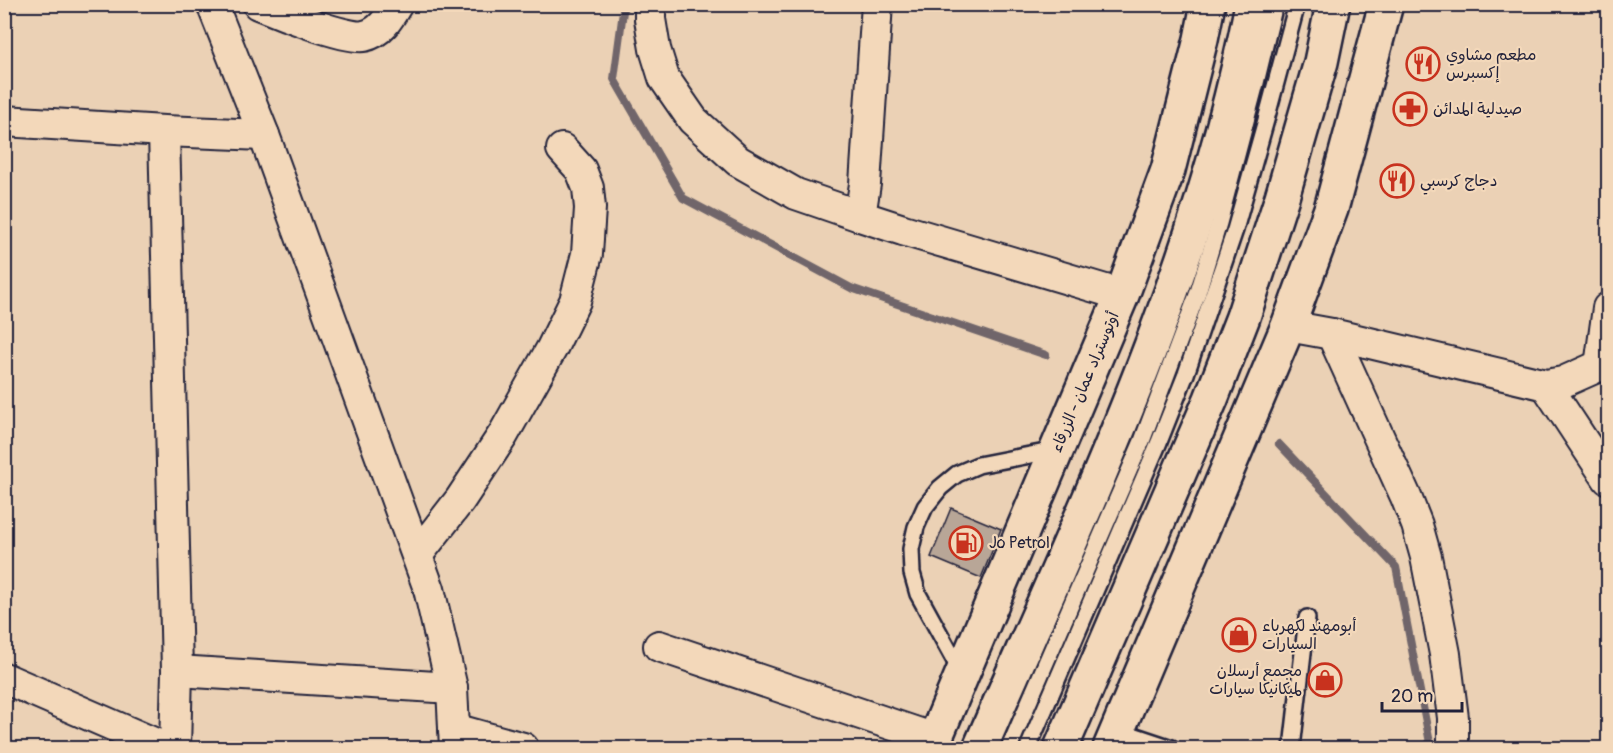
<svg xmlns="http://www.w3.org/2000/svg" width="1613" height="753" viewBox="0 0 1613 753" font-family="Pangolin,'Playpen Sans Arabic',sans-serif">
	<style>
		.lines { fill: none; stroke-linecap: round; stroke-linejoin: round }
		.stream { stroke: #6f656a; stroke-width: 8 }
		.building { fill: #b8a697; stroke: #22223b; stroke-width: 1.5 }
		.lane-casing { stroke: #22223b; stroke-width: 20 }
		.street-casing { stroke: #22223b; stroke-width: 34 }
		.highway-casing { stroke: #22223b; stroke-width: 38 }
		.lane { stroke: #f3d8ba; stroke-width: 15 }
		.street { stroke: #f3d8ba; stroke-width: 30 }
		.highway { stroke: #f3d8ba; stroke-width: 33 }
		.labels { text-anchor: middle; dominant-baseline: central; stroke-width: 4.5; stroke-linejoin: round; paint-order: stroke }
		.poi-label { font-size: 16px; fill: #22223b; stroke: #f3d8ba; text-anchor: start }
		.street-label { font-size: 16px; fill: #22223b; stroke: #f3d8ba }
	</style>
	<rect width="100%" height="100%" fill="#ebd1b5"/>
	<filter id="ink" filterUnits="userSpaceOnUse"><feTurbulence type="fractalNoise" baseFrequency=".0167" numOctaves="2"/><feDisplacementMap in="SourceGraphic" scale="12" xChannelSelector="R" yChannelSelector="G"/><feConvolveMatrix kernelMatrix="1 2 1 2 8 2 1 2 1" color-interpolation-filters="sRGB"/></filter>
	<g filter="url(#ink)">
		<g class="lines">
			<g class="stream">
				<path d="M 624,4 L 614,79 L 683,198 L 851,288 L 1046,355"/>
				<path d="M 1279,444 L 1396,567 L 1431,748"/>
			</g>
		</g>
		<path class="building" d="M 951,508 L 1001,529 L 981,578 L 931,557 Z"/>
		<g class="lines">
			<defs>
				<g id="lane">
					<path d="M 962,674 L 918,594 L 912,573 L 911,549 L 916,527 L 925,507 L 940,488 L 957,474 L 978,465 L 1056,450"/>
					<path d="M 1118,730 L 1172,748"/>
					<path d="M 1009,748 L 1142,441 L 1198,292 L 1219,223 L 1256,83 L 1275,4"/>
					<path d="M 1028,748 L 1159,442 L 1186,374 L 1235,230 L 1266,120 L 1297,4"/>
					<path d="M 1292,748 L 1307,618"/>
				</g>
				<g id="street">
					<path d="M 212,4 L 264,135 L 429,589 L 452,688 L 455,748"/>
					<path d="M 258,4 C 277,12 348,40 364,36 C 380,33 389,18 397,4"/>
					<path d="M 650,4 L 650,19 L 655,49 L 664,78 L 693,120 L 738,161 L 796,194 L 860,216"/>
					<path d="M 877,4 L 865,184 L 860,216 L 903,230 L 1122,295"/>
					<path d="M 4,121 L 164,131 L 264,135"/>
					<path d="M 164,131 L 177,671 L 175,748"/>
					<path d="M 1288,326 L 1332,334 L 1546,385 L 1563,382 L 1608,362"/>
					<path d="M 1332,334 L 1406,497 L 1417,525 L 1426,557 L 1445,654 L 1453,718 L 1453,748"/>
					<path d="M 1600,366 L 1608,308"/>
					<path d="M 1546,385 L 1608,479"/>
					<path d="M 418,554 L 460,500 L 503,435 L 552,348 L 575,301 L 587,254 L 590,208 L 588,188 L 581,170 L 562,149"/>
					<path d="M 659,646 L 935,739"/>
					<path d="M 177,671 L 452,688"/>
					<path d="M 4,678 L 165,748"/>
					<path d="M 454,729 L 523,748"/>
				</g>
				<g id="highway">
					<path d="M 931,748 L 1122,295 L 1168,170 L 1201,39 L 1208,4"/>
					<path d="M 980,748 C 1085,507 1202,265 1252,4"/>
					<path d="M 1061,748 L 1211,399 L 1243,317 L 1282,197 L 1321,62 L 1333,4"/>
					<path d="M 1110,748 L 1288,326 L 1331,209 L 1386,4"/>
				</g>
			</defs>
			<use href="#lane" class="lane-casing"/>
			<use href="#street" class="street-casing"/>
			<use href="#highway" class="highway-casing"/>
			<use href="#lane" class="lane"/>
			<use href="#street" class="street"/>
			<use href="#highway" class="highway"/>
		</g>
	</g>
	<defs>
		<symbol id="restaurant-ring" viewBox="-11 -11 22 22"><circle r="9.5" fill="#f3d8ba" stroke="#c8321e" stroke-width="1.5"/><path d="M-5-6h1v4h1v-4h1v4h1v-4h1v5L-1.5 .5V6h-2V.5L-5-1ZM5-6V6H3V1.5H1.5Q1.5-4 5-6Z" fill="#c8321e"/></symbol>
		<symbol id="pharmacy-ring" viewBox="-11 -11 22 22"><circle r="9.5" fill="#f3d8ba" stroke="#c8321e" stroke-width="1.5"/><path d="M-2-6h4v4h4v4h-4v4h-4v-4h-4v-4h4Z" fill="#c8321e"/></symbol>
		<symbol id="fuel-ring" viewBox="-11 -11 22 22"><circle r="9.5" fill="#f3d8ba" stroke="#c8321e" stroke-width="1.5"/><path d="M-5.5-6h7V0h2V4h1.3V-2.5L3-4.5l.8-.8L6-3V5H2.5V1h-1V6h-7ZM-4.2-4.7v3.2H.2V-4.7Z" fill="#c8321e"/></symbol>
		<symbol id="shop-ring" viewBox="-11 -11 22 22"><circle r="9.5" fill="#f3d8ba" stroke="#c8321e" stroke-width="1.5"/><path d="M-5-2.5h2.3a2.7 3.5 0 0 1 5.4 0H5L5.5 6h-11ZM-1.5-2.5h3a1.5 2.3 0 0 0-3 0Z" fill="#c8321e"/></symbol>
	</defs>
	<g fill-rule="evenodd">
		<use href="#restaurant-ring" x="1404" y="45" width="38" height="38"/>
		<use href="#pharmacy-ring" x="1391" y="90" width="38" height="38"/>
		<use href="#restaurant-ring" x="1378" y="162" width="38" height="38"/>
		<use href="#fuel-ring" x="947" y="524" width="38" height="38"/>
		<use href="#shop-ring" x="1220" y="616" width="38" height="38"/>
		<use href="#shop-ring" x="1306" y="661" width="38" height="38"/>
	</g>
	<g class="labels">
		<g class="poi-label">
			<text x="1446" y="55">مطعم مشاوي<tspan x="1446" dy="18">إكسبرس</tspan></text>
			<text x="1433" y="109">صيدلية المدائن</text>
			<text x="1420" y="181">دجاج كرسبي</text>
			<text x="989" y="543">Jo Petrol</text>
			<text x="1262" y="626">أبومهند لكهرباء<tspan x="1262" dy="18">السيارات</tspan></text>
			<text x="1302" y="671" text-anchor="end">مجمع أرسلان<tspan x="1302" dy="18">لميكانيكا سيارات</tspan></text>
		</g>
		<g class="street-label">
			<text transform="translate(1085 382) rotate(-67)">أوتوستراد عمان - الزرقاء</text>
		</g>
	</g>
	<rect width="1613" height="753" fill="none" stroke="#f3d8ba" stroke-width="24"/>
	<rect x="12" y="12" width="1589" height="729" fill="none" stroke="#22223b" stroke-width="2" filter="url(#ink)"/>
	<path d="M1382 702v9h80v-9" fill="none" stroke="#22223b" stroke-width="3"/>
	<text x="1391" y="702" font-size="18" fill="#22223b" stroke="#f3d8ba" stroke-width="4.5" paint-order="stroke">20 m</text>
</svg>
